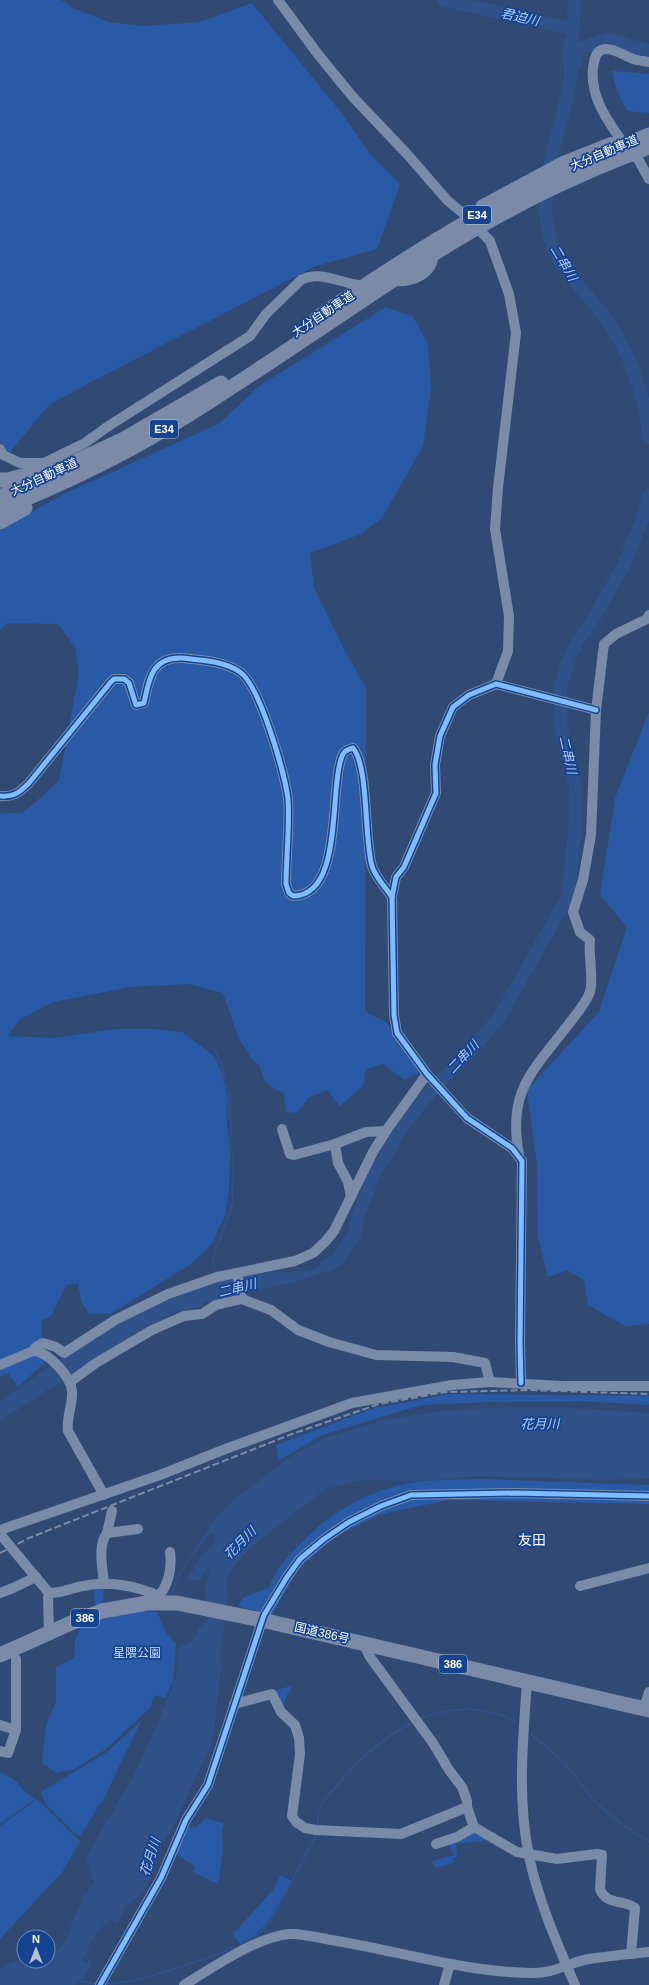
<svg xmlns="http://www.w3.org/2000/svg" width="649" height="1985" viewBox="0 0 649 1985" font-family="Helvetica,'Noto Sans JP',sans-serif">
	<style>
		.green { fill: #2a5aa6 }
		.water { fill: #315189 }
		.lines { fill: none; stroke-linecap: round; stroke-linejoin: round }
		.stream { stroke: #315189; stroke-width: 2 }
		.river { stroke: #315189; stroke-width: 13 }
		.minor { stroke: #798ba7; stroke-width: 10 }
		.highway { stroke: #7b8ba7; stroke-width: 15 }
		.rail { stroke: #7b8ba7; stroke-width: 2; stroke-dasharray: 7 3; stroke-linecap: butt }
		.highway-bridge { stroke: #7b8ba7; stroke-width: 15 }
		.cycleway-casing { stroke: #16438f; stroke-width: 8 }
		.cycleway { stroke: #80bcff; stroke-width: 5 }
		.labels { text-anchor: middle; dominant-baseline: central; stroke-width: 3.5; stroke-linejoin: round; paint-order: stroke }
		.shield { fill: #16438f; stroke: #b9c7dd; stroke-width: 1 }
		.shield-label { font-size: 11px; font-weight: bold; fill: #fff }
		.street-label { font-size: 12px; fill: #fff; stroke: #16438f }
		.park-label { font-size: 12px; fill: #c9ddfb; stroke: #16438f }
		.water-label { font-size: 13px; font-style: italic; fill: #afcbf7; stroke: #16438f }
		.quarter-label { font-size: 14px; fill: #fff; stroke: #16438f }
	</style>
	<rect width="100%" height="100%" fill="#314a74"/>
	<g class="green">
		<path d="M 0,0 L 61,0 L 75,9 L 108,22 L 143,26 L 200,22 L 252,3 L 343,115 L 371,155 L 400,184 L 377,249 L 316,266 L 91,382 L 49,405 L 9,453 L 0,441 Z"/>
		<path d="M 612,71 L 649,74 L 649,113 L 627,111 L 616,88 Z"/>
		<path d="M 386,307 L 413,317 L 428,344 L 431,388 L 423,446 L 382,518 L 361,534 L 310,553 L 314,588 L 344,649 L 366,688 L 365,1012 L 386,1022 L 421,1072 L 405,1080 L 383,1064 L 366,1069 L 363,1086 L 340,1106 L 327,1090 L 308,1098 L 297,1113 L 286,1112 L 284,1094 L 265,1082 L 259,1065 L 251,1058 L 238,1037 L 223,993 L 189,984 L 130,987 L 53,1002 L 19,1020 L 8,1036 L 54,1038 L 116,1029 L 153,1029 L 182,1032 L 215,1057 L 222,1073 L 228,1097 L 226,1111 L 230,1156 L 229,1191 L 225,1215 L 211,1245 L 191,1264 L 112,1313 L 89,1314 L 81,1301 L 78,1283 L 66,1285 L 51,1316 L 42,1320 L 42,1341 L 0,1361 L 0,814 L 24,812 L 59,781 L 79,673 L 75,647 L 58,624 L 7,623 L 0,630 L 0,529 L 64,494 L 220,423 L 259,386 Z"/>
		<path d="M 649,712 L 649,1324 L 625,1326 L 588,1305 L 584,1280 L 567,1270 L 548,1277 L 538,1237 L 537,1165 L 527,1090 L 599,1012 L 627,927 L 600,895 L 615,798 Z"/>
		<path d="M 38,1355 L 44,1357 L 45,1362 L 18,1387 L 8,1373 L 0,1376 L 0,1369 L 26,1358 Z"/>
		<path d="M 449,1394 L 649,1396 L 649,1405 L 582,1401 L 493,1402 L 421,1405 L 322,1435 L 279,1460 L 276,1445 L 375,1408 Z"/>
		<path d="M 481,1479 L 649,1485 L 649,1504 L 448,1500 L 382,1514 L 336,1536 L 297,1570 L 272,1615 L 238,1606 L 244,1597 L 268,1588 C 273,1580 276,1571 282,1564 C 313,1525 355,1494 405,1484 C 426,1479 459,1480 481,1479 Z"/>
		<path d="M 104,1586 L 103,1604 L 95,1605 L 94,1587 Z"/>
		<path d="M 136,1611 L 157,1612 L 167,1634 L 176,1644 L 173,1682 L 165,1698 L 155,1695 L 149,1709 L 106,1749 L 75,1769 L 56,1773 L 42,1763 L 46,1725 L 56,1702 L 56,1667 L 74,1658 L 75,1640 L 81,1627 L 99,1620 Z"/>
		<path d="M 292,1686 L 281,1708 L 273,1692 L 283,1688 Z"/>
		<path d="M 141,1721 L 105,1796 L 79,1837 L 45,1803 L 41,1792 L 107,1752 Z"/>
		<path d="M 0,1772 L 15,1780 L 25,1792 L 35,1799 L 0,1824 Z"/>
		<path d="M 37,1799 L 80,1841 L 63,1871 L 0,1939 L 0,1826 Z"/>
		<path d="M 206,1818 L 224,1823 L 222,1829 L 223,1851 L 218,1884 L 193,1872 L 196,1867 L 176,1854 L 187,1828 L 196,1827 Z"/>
		<path d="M 476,1830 L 490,1840 L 456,1844 L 457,1857 L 453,1857 L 453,1863 L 434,1868 L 432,1861 L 454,1855 L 449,1845 Z"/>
		<path d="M 281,1875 L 291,1881 L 273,1914 L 265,1924 L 256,1935 L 240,1944 L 233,1934 L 273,1890 Z"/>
	</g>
	<g class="water">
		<path d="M 339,1253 L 342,1257 C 318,1281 284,1284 252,1291 C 236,1294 220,1299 204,1303 L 203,1306 L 173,1313 L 141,1329 L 0,1421 L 0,1402 C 56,1362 113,1320 177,1295 C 203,1285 231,1278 259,1273 C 279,1270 301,1275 319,1267 C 327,1264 333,1258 339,1253 Z"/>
		<path d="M 504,1407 L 567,1408 L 649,1413 L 649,1478 L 610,1480 L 482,1476 L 419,1481 L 362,1480 L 326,1489 L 262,1538 L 244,1554 L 229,1573 L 226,1585 L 228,1595 L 220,1656 L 221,1666 L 214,1732 L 209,1749 L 173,1827 L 136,1884 L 118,1923 L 112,1920 C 96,1928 90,1944 83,1960 L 86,1962 L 92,1958 L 90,1968 L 85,1972 L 85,1977 L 75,1985 L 0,1985 L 0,1971 L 4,1966 L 24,1957 L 24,1961 L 48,1961 L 48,1948 L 54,1946 L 52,1951 L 53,1953 C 67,1945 68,1932 74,1918 C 78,1909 81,1909 81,1898 L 88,1893 L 89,1888 L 94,1884 L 86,1857 L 134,1775 L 156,1727 L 175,1679 L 178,1662 L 177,1653 L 181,1646 L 193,1641 L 199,1628 L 209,1619 L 205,1588 L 210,1573 L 207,1569 L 199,1580 L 189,1581 L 187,1579 L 203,1555 L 212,1547 L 216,1533 L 211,1533 C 196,1551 178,1572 172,1595 L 170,1596 L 178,1575 L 212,1523 L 232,1501 L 293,1455 L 328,1437 L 389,1419 L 443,1411 Z"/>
	</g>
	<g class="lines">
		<g class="stream">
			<path d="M 214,1048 L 223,1068 L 225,1084 L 230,1092 L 228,1112 L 231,1123 L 230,1145 L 234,1157 L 232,1190 L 233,1203 L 213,1258 L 215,1274"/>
			<path d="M 419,1719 C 449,1707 489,1704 517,1723"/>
			<path d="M 531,1734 L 564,1762 L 596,1803 L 623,1825 L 649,1842"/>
			<path d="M 318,1827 C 319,1822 317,1816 318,1812 C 320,1803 328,1796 334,1789 C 358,1761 380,1739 413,1722"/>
			<path d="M 240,1946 L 257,1936 L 274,1916 L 317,1833"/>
			<path d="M 78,1981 L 95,1984"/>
			<path d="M 105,1984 C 143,1983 199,1960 236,1948"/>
		</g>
		<g class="river">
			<path d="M 443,0 L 573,29"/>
			<path d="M 574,0 C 574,10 574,20 573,30 C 572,37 570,44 569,51 C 569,61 572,71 570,81 C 561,134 534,187 551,241 C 560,270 586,292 603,315 C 629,349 645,395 649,438"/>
			<path d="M 575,64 L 577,49 L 608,39 L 649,51"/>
			<path d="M 327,1266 L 337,1260 L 355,1234 L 357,1219 L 374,1175 L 402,1127 L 432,1090 L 474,1047 L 499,1018 L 568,896 L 575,827 L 575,786 L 561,727 L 561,686 L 567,664 L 577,642 L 592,621 L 623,567 L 642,520 L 649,495"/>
			<path d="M 118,1904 C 144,1885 143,1881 152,1850"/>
		</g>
		<g class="minor">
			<path d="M 278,0 L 317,53 L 352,96 L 407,154 L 447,200 L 465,215 L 490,241 L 509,294 L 516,333 L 498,488 L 495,529 L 509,616 L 508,651 L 496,684"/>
			<path d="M 649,62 C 645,61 641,61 637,60 C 626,58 616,48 605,49 C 598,50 595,56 594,62 C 586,98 614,129 633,157 L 637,157 L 649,179"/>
			<path d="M 481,205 L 563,161 L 611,142"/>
			<path d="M 390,281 C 413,283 435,275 434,249"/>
			<path d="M 0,449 L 3,455 L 20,463 L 44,463 L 85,443 L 107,427 L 250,336 L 266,314 L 301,280 C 323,269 344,286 367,286"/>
			<path d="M 0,796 C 14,797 19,793 29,783 L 110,683 L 114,679 L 124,679 L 129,683 L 136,705 L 144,703 C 149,680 151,657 182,658 C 201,660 224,661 240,672 C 260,686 285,774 288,799 C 290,824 286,858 286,884 L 289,893 L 293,896 C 345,896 328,785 343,754 C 345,750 349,749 353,748 C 369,767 364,839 372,866 C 375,877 386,888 392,897"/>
			<path d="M 282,1129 L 290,1154 L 294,1155 L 335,1144 L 338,1163 L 348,1182 L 351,1197"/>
			<path d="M 335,1144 L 366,1132 L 386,1131"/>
			<path d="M 519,1155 C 507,1091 532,1072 568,1025 C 576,1014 585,1005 590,992 C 594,976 588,957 590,940 L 580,932 L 573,912 L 583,880 L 591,835 L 596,710 L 604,644 L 616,634 L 647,619 L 649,615"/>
			<path d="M 237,1273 L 242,1299"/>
			<path d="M 33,1351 L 36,1347 L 43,1343 L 56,1347 L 64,1353 L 115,1320 L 168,1294 L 217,1277 L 295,1261 L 313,1253 L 325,1242 L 334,1231 L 373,1152 L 388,1128 L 427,1074"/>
			<path d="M 0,1365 L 33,1351 C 48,1351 71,1377 72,1391 C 73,1405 66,1417 68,1431 L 104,1495"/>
			<path d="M 70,1382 L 96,1363 L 152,1330 L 184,1316 L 202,1314 L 216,1305 L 242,1299 L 271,1310 L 298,1330 L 329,1342 L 376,1355 L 453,1357 L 485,1363 L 490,1382"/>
			<path d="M 521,1383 L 520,1342 L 522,1161 L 512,1148 L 467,1118 L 427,1074 L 397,1033 L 394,1015 L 392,897 L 396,877 L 404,867 L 436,793 L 435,765 L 440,736 L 453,707 L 469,695 L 496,684 L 596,710"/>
			<path d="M 0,1530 L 160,1475 L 228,1448 L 352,1403 L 452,1385 L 490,1382 L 562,1386 L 649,1386"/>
			<path d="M 107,1533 L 112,1511"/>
			<path d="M 0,1534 L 49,1593 C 65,1593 70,1588 83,1586 C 107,1581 136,1585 158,1596 L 160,1603"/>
			<path d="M 104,1584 C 103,1569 97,1546 107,1533 L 138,1529"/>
			<path d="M 580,1586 L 649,1568"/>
			<path d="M 0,1593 L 13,1588 L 36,1577"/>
			<path d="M 49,1593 L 48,1597 L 49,1633"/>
			<path d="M 158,1596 C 169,1586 172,1566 170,1552"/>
			<path d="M 367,1644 L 366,1649 L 370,1657 L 433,1743 L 449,1770 L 462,1787 L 467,1801 L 467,1807 L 474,1827 L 517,1852 L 557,1859 L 597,1854 L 602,1855 L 600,1889 C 606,1906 625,1899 635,1908 L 631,1954"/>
			<path d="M 527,1682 C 523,1739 517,1799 529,1856 C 538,1900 557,1943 575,1985"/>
			<path d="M 234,1704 L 272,1694 L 281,1712 L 295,1725 L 299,1738 L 300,1754 L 292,1816 L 296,1822 L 305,1828 L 316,1830 L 401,1834 L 467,1807"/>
			<path d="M 644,1708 L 649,1692"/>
			<path d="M 0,1725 L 16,1730"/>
			<path d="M 0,1751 L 8,1753 L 16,1730 L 16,1659"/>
			<path d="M 436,1844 L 457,1837 L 474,1827"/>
			<path d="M 100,1985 L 161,1878 L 186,1820 L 208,1785 L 264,1615 L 287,1577 L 300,1559 L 324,1539 L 349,1522 L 381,1506 L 411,1495 L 515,1493 L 649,1496"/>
			<path d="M 184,1985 C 214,1967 254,1938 289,1934 C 304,1933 328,1940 343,1942 C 405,1953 467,1972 531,1973 C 554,1974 567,1963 589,1959 C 609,1956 629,1954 649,1952"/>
			<path d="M 444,1985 L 450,1964"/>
		</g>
		<g class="highway">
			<path d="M 1,480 L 8,480 L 41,471"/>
			<path d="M 0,497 L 124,439 L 221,383"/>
			<path d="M 0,510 C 44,491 88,472 130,449 C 195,413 256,371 318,330"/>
			<path d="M 0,522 L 25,508"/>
			<path d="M 0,1655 L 71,1623 L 102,1611 L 147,1603 L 177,1603 L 262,1620 L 649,1710"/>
		</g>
		<path class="rail" d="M 0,1553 L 29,1538 L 292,1434 L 379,1404 L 445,1392 L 529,1390 L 649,1394"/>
		<g class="highway-bridge">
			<path d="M 317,318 C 425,244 526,181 649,135"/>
			<path d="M 318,330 C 381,288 444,244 511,209 C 555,185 602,165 649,147"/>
		</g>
		<defs>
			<g id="cycleway">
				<path d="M 0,796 C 14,797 19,793 29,783 L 110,683 L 114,679 L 124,679 L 129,683 L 136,705 L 144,703 C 149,680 151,657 182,658 C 201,660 224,661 240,672 C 260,686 285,774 288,799 C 290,824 286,858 286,884 L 289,893 L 293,896 C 345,896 328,785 343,754 C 345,750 349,749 353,748 C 369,767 364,839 372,866 C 375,877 386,888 392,897"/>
				<path d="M 521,1383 L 520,1342 L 522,1161 L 512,1148 L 467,1118 L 427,1074 L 397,1033 L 394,1015 L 392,897 L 396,877 L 404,867 L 436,793 L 435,765 L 440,736 L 453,707 L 469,695 L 496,684 L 596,710"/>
				<path d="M 100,1985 L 161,1878 L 186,1820 L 208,1785 L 264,1615 L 287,1577 L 300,1559 L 324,1539 L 349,1522 L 381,1506 L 411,1495 L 515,1493 L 649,1496"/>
			</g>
		</defs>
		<use href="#cycleway" class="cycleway-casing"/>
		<use href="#cycleway" class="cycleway"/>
	</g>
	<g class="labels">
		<g class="shield">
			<rect x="463" y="206" width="28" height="18" rx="3"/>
			<rect x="150" y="420" width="28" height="18" rx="3"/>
			<rect x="71" y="1609" width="28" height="18" rx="3"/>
			<rect x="439" y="1655" width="28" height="18" rx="3"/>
		</g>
		<g class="shield-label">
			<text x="477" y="215">E34</text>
			<text x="164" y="429">E34</text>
			<text x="85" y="1618">386</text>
			<text x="453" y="1664">386</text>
		</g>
		<g class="street-label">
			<text transform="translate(604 153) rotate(-23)">大分自動車道</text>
			<text transform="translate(323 314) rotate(-34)">大分自動車道</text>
			<text transform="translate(44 477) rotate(-25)">大分自動車道</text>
			<text transform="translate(322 1633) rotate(13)">国道386号</text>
		</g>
		<g class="park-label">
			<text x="137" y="1653">星隈公園</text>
		</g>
		<g class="water-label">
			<text transform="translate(520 17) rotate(13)">君迫川</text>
			<text transform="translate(564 263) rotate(59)">二串川</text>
			<text transform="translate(568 755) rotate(77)">二串川</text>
			<text transform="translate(463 1057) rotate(-47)">二串川</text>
			<text transform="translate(237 1288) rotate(-14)">二串川</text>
			<text transform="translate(540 1424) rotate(-1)">花月川</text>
			<text transform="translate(240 1543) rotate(-45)">花月川</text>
			<text transform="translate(150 1857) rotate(-72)">花月川</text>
		</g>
		<g class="quarter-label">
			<text x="532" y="1540">友田</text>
		</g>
	</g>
	<g transform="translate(36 1949)"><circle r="19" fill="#16438f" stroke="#738ebc"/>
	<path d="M0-3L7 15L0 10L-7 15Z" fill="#b7c0ce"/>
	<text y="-6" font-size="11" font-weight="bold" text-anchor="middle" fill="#ffffff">N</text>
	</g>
</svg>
